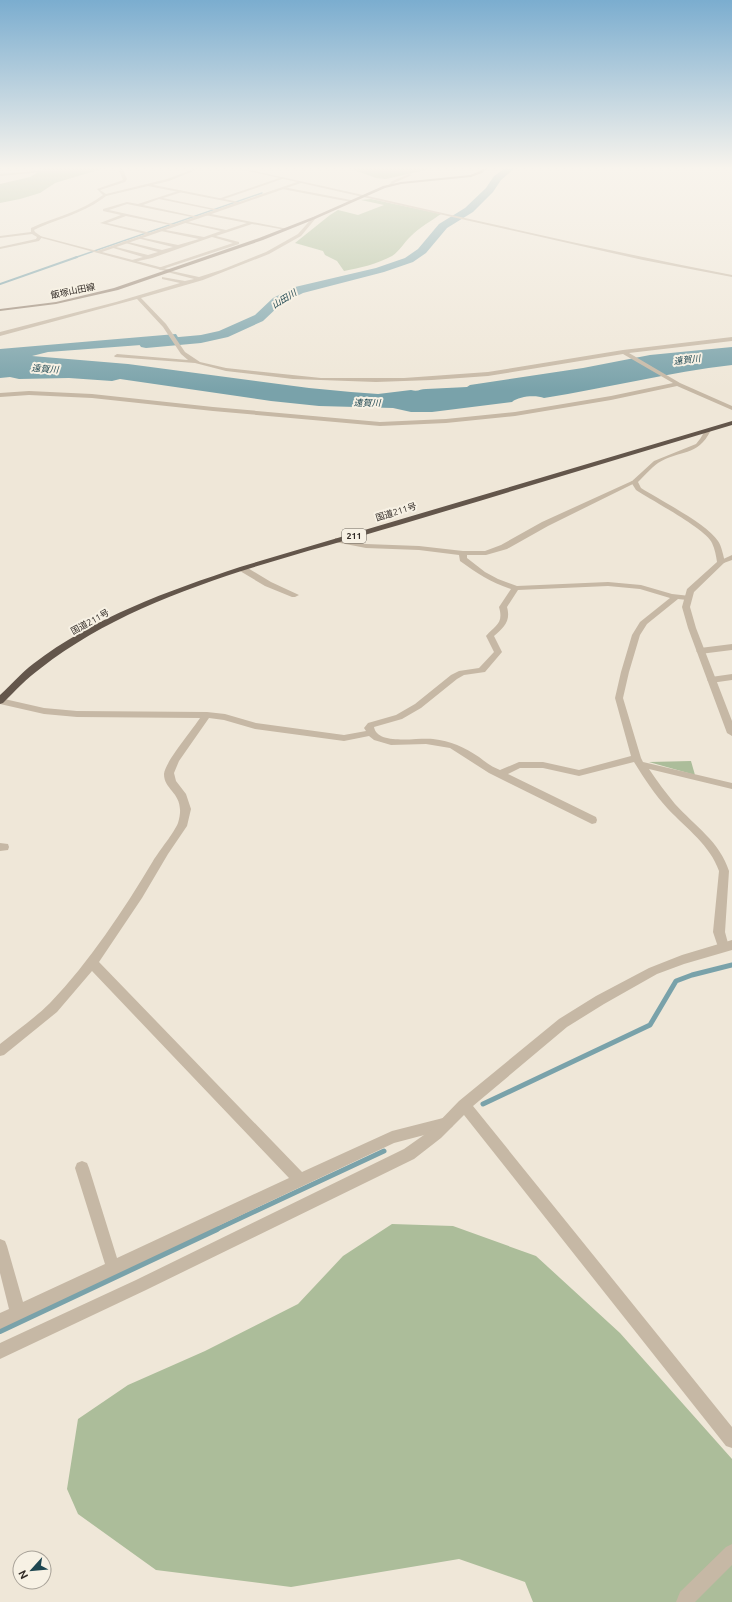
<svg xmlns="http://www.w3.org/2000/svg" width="732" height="1602" viewBox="0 0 732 1602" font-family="Ubuntu,'Noto Sans JP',sans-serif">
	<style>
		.green { fill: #acbd9a }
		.water { fill: #79a2aa }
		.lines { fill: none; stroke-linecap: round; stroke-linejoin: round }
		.stream-far3 { stroke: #79a2aa; stroke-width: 1.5 }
		.stream-far2 { stroke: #79a2aa; stroke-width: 2 }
		.stream-far1 { stroke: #79a2aa; stroke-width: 5 }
		.stream { stroke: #79a2aa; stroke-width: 6 }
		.river { fill: #79a2aa; fill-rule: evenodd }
		.minor { fill: #c6b8a5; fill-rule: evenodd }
		.tertiary { fill: #c6b8a5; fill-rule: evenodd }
		.secondary { fill: #987; fill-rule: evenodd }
		.trunk { fill: #63564b; fill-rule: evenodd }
		.labels { text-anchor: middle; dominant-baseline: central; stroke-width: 4; stroke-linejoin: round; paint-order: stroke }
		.far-street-label { font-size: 9px; fill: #322b26; stroke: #f7f1e4 }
		.far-water-label { font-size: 9px; font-style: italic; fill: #1f4751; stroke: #f7f1e4 }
		.shield { fill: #f7f1e4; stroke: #6d665f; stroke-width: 1 }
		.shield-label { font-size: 9px; font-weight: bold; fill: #322b26 }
	</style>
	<rect width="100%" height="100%" fill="#efe7d8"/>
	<g class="green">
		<path d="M 46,167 L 108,167 L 55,183 L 40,193 L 20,199 L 0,203 L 0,184 L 30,177 Z"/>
		<path d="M 353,167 L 439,167 L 386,179 L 376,178 L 354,170 L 352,168 Z"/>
		<path d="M 371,199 L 441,214 C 431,221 420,227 411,236 C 404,242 400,251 392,256 C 377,264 360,268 344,271 L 337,261 L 325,255 L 323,251 L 295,243 L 330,215 L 338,210 L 358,215 L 384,205 L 361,200 Z"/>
		<path d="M 691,761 L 695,775 L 649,762 Z"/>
		<path d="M 392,1224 L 453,1226 L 536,1256 L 620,1333 L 732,1459 L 732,1602 L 533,1602 L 525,1582 L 459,1559 L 291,1587 L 156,1570 L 78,1514 L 67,1489 L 78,1419 L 128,1385 L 205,1351 L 298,1304 L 343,1256 Z"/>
	</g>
	<path class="water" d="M 176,334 L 181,342 L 48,352 L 32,356 L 128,364 L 309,388 L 351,392 L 378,394 L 411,390 C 418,392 420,389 426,389 C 440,388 454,388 467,387 L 470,385 L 583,368 L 650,355 L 732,347 L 732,365 C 669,372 608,388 544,398 C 536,395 519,396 512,402 L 432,412 L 411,412 L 393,408 L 319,406 L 271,401 L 120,379 L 112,381 L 69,378 L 19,379 L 10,377 L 0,378 L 0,349 Z"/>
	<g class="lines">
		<path class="stream-far3" d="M 74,258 L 262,193"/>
		<path class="stream-far2" d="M 0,284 L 77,257"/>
		<g class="stream-far1">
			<path d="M 483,1104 L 650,1025 L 676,981 L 692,975 L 732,965"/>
			<path d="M 215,1230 L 384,1151"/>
		</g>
		<path class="stream" d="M 0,1331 L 217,1229"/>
		<path class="river" d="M 507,167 L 516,167 L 501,180 L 493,192 L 473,212 L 447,228 L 426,253 L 413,262 L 384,272 L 303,293 L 281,304 L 263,321 L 228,337 L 201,343 L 146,348 L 141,347 L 139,344 L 141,341 L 146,340 L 201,335 L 219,331 L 255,315 L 273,298 L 295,287 L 376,268 L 405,258 L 418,249 L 439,224 L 465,208 L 486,188 L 494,176 Z"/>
		<g class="minor">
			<path d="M 87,167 L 97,167 L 0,176 L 0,174 Z"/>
			<path d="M 115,167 L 122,168 L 127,179 L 125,182 L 100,190 L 106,194 L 167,179 L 199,167 L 203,167 L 169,181 L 106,196 C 85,213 59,218 34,230 L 35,232 L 42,237 L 39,241 L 0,249 L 0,247 L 36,239 L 37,237 L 32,234 L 0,238 L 0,236 L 31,232 L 31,228 C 55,217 81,212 103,195 L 97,189 L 123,180 L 119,170 Z"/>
			<path d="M 409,174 L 412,175 L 394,183 L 392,186 L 389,185 L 392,181 Z"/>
			<path d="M 282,177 L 285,178 L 221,200 L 218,199 Z"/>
			<path d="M 283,187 L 351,200 L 353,201 L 351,202 L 282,189 Z"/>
			<path d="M 181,190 L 182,192 L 163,198 L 220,210 L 218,211 L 159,199 L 143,205 L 199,217 L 197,218 L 127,204 L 109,210 L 177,225 L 175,226 L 126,216 L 107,223 L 151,233 L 150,235 L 100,223 L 121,215 L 103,211 L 103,209 L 127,202 L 138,204 Z"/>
			<path d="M 206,213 L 288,229 L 286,230 L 252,224 L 216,236 L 239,242 L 239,244 L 160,270 L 158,268 L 233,243 L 212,237 L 152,258 L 134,262 L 132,260 L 143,257 L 110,247 L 112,246 L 148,255 L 158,252 L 122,242 L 124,241 L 162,250 L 173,247 L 137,238 L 139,237 L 178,245 L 199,239 L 161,231 L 160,229 L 204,237 L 221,231 L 181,222 L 183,221 L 226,230 L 247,223 L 205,215 Z"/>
			<path d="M 313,217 L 316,218 L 301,236 L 269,254 L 203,280 L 141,298 L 166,324 L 185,352 L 200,362 L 226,368 L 321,378 L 404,378 L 488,372 L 623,350 L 732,337 L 732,341 L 629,353 L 680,383 L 732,406 L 732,410 L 677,386 L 611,400 L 515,416 L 446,423 L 380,426 L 213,411 L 92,398 L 29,395 L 0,397 L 0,393 L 29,391 L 92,394 L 213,407 L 380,422 L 446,419 L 515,412 L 611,396 L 673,383 L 623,354 L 488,376 L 432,380 L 376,382 L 293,379 L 226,371 L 195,363 L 115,357 L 114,356 L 117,354 L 188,360 L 181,354 L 163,327 L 137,299 L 0,336 L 0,332 L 116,302 L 180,283 L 162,279 L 162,277 L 185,281 L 194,279 L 167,272 L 167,270 L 199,277 L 221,270 L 266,252 L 298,234 Z"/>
			<path d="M 632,481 L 637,482 L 548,526 L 507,549 L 486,555 L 467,555 L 467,558 L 485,572 L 498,579 L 517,586 L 608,582 L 641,585 L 672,594 L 690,596 L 691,598 L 687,600 L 678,599 L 647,624 L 640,635 L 629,672 L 623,698 L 641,758 L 643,762 L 732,783 L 732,789 L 649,769 C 657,781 666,793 675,804 C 695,826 720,842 729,871 L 725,932 L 729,947 L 727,950 L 723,952 L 719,950 L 713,932 L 719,871 C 710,845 687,829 668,809 C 655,795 644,778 634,762 L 579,776 L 543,768 L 520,768 L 508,774 L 596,817 L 597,820 L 596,823 L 592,824 L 489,773 L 450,748 L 426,744 L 391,745 L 374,740 L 369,736 L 344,741 L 255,729 L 224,720 L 209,718 L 179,761 L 174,773 L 176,781 L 186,794 L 191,809 L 187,826 L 168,854 L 142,898 L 99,962 L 302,1172 L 392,1131 L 447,1117 L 452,1119 L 454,1123 L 452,1127 L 447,1129 L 394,1143 L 0,1329 L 0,1313 L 9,1309 L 0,1273 L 0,1239 L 5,1241 L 7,1246 L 23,1302 L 105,1264 L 75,1168 L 77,1163 L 82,1161 L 87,1163 L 89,1168 L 117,1258 L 289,1178 L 92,971 L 57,1012 L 4,1055 L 0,1056 L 0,1044 C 16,1031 35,1018 50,1003 C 90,961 123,911 153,861 C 159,851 174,833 178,823 C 187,793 164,792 164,774 C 165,762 193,729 200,718 L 77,717 L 44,714 L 0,704 L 0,698 L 44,708 L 77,711 L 207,712 L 225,714 L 256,723 L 344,735 L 366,731 L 364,728 L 368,723 L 396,715 L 415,704 L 451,675 L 459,671 L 479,668 L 494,652 L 486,636 C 495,625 504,624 499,607 L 511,589 C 490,582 478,574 460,561 L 459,555 L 419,550 L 366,548 L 335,542 L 335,538 L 366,544 L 419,546 L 463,551 L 485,551 L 501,545 L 542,522 ZM 608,586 L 640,589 L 670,598 L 640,622 L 632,635 L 621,672 L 615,698 L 631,756 L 579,770 L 543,762 L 519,762 L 500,770 C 492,767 485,762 479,757 C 464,747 451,741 433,739 C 419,737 377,746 374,727 L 402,719 L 421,708 L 457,679 L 464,675 L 485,672 L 502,652 L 494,636 C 504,627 511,621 507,607 L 518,590 Z"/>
			<path d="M 732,555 L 732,560 L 721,564 L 717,562 Z"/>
			<path d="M 240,567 L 246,567 L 271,582 L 299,595 L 295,597 L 292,597 L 265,586 L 240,571 Z"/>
			<path d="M 732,644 L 732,650 L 700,654 L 696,651 L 700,648 Z"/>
			<path d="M 732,674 L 732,680 L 711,683 L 707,680 L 711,677 Z"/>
			<path d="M 0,843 L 8,844 L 9,847 L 8,850 L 0,851 Z"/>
			<path d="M 732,1544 L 732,1565 L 695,1602 L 676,1602 L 680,1592 L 726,1547 Z"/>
		</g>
		<g class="tertiary">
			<path d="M 230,167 L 235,167 C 401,202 566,243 732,275 L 732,277 L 643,260 L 301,183 L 102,252 L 171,270 L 169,272 L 38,237 L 40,236 L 97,251 L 235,203 L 148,186 L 149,184 L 239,202 L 297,182 Z"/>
			<path d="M 706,429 L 711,430 C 697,458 680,449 658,463 C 651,468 644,476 638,482 L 641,488 C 660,500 707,524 718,541 C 722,547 723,555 725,562 L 694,592 L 690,607 L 696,628 L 732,721 L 732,736 L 727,733 L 688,628 L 682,607 L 687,589 L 717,562 C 716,556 715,549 712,543 C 706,529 651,500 636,490 L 631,482 L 654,461 L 696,444 L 700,439 Z"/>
			<path d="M 732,940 L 732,950 L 684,964 L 657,974 L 604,1004 L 567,1027 L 473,1106 L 732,1427 L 732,1448 L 726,1446 L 464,1115 L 441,1138 L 414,1159 L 146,1290 L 0,1359 L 0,1343 L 136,1280 L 404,1149 L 431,1130 L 459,1101 L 559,1019 L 596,996 L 649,968 L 682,955 Z"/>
		</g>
		<path class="secondary" d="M 485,167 L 489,167 L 482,173 L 471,177 L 401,184 L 385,188 L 315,219 L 263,240 L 118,290 L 56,304 L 0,311 L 0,309 L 56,302 L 114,288 L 259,238 L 313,217 L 383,186 L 401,182 L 470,175 L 480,171 Z"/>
		<path class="trunk" d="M 732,421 L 732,425 C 621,458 510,492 399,525 C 281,560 139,591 41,668 C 27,678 15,691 3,703 L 0,704 L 0,695 C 11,685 21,673 33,664 C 94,617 168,591 240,567 Z"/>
	</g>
	<linearGradient id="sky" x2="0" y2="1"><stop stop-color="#7badcf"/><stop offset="0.43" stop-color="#f8f4ed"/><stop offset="1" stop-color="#f8f4ed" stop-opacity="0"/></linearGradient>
	<rect width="732" height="391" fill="url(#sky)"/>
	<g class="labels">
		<g class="far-street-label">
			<text transform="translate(73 291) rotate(-12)">飯塚山田線</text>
			<text transform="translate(396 512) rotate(-17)">国道211号</text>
			<text transform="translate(90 622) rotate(-29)">国道211号</text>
		</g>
		<g class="far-water-label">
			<text transform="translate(284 299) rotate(-32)">山田川</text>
			<text transform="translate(687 360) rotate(-7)">遠賀川</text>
			<text transform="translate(45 369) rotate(4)">遠賀川</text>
			<text transform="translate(367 403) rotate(1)">遠賀川</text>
		</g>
		<rect class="shield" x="342" y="529" width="24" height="14" rx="3"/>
		<g class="shield-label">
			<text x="354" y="536">211</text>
		</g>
	</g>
	<g transform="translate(32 1570) rotate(243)"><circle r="19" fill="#f7f1e4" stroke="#a8a298"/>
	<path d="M0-3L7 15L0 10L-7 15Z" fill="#1f4751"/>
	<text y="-6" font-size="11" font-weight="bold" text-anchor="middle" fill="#322b26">N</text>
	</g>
</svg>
